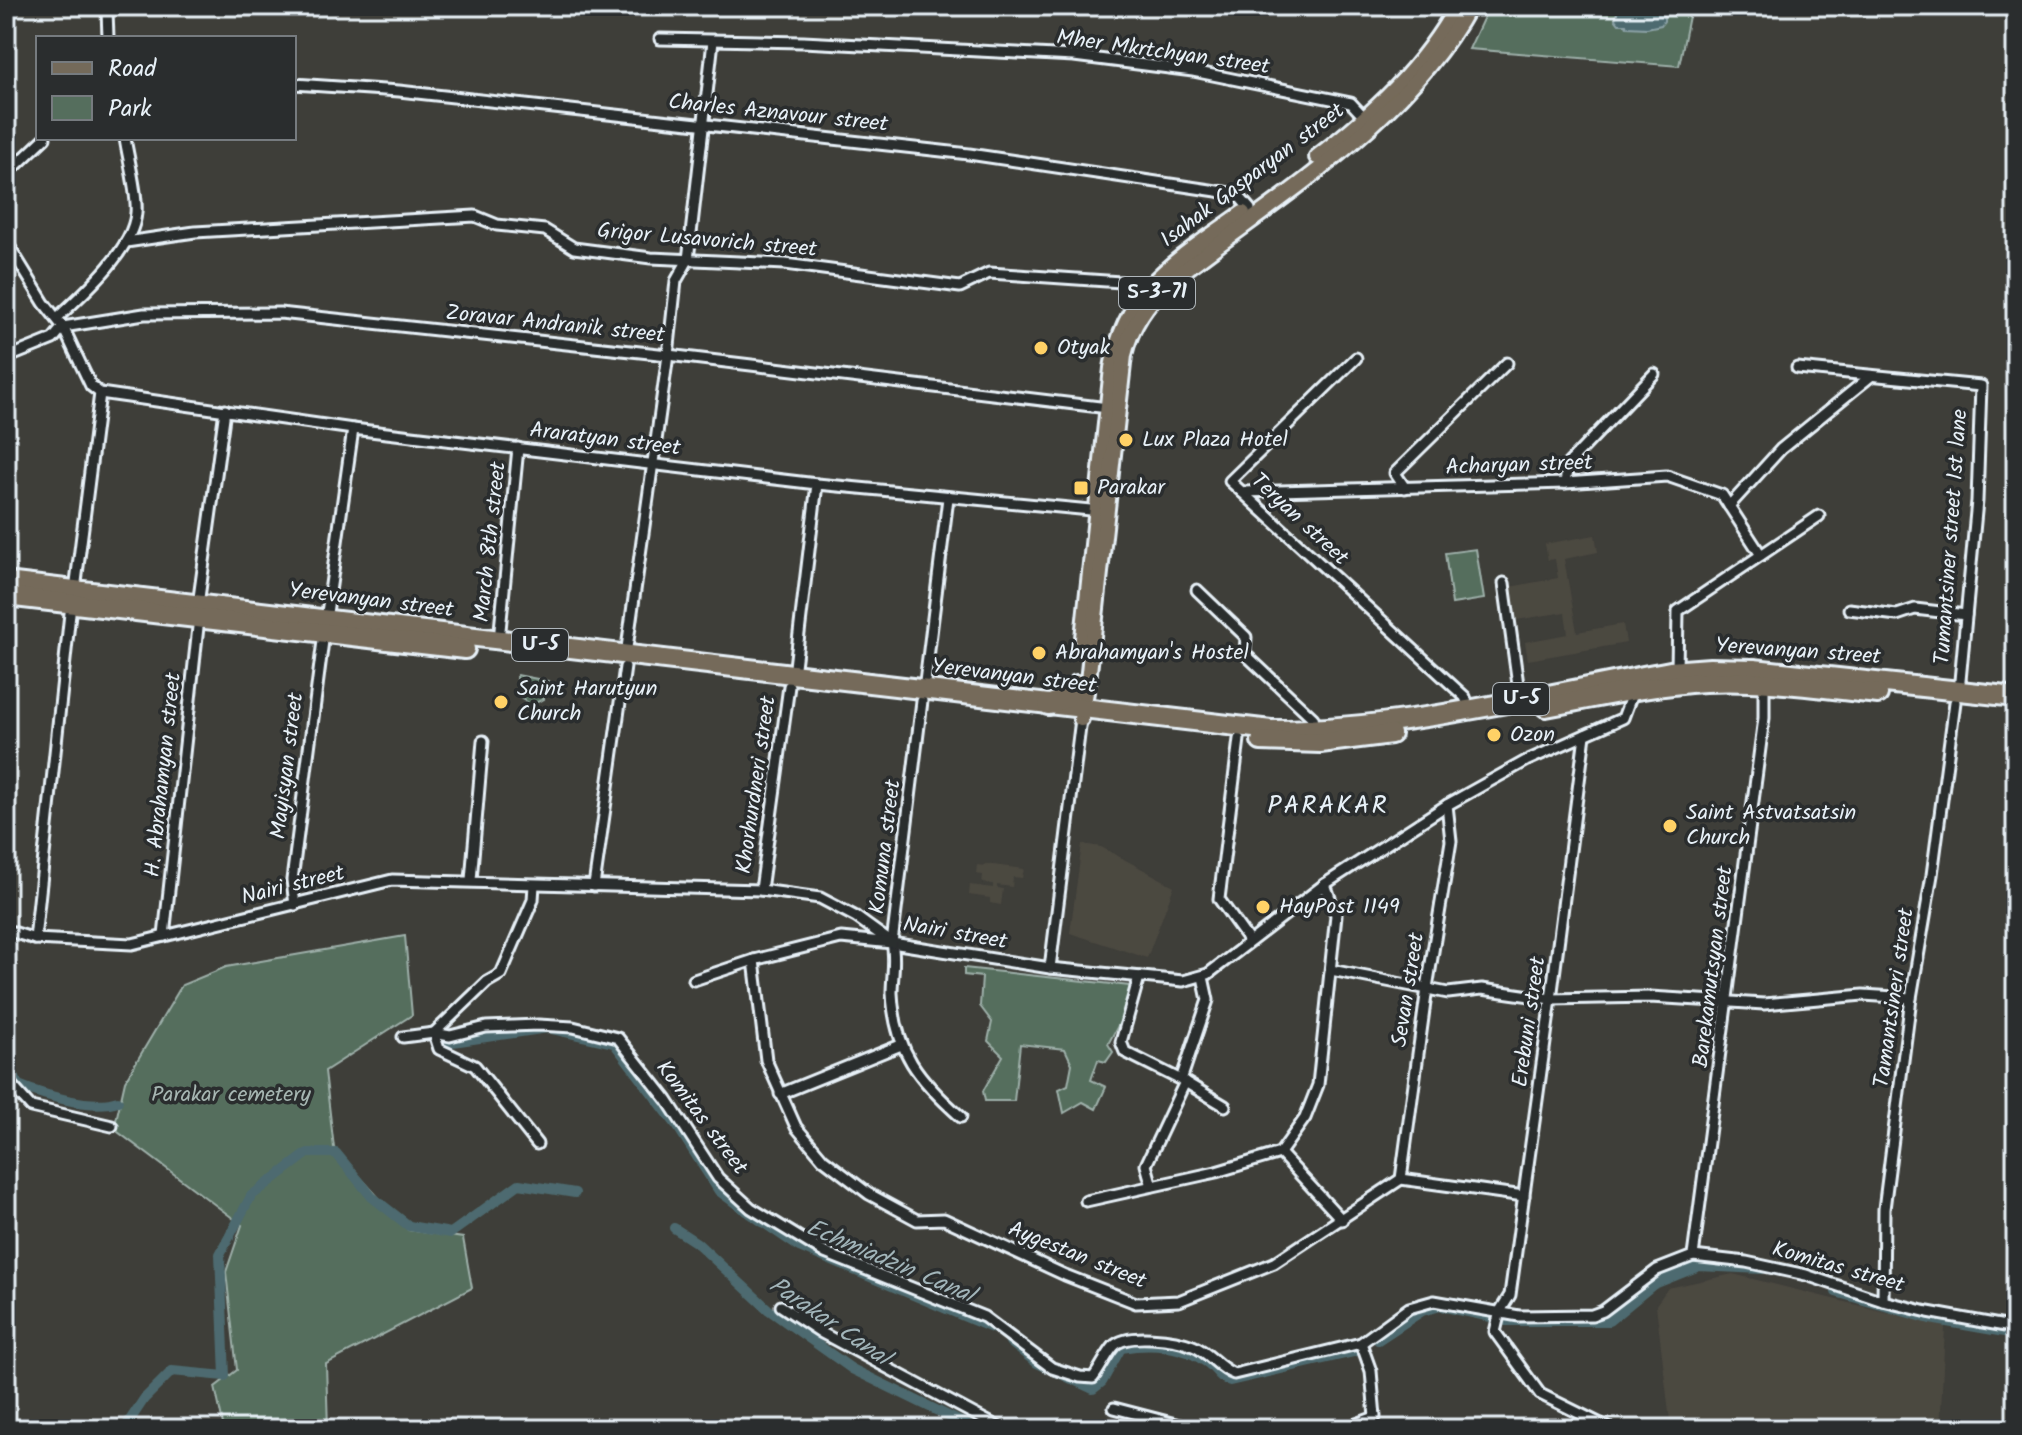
<svg xmlns="http://www.w3.org/2000/svg" width="2022" height="1435" viewBox="0 0 2022 1435" font-family="Kalam,'Noto Sans Armenian',sans-serif">
	<style>
		.built { fill: #4c4941 }
		.green { fill: #556e5d; stroke: #9eb0aa; stroke-width: 2 }
		.water { fill: #4d6b6f; stroke: #8ba1a6; stroke-width: 2 }
		.lines { fill: none; stroke-linecap: round; stroke-linejoin: round }
		.canal { stroke: #4d6b6f; stroke-width: 10 }
		.street-casing { stroke: #e8f1f8; stroke-width: 15 }
		.primary-casing { stroke: #e8f1f8; stroke-width: 20 }
		.highway-casing { stroke: #e8f1f8; stroke-width: 24 }
		.street { stroke: #2a2d2e; stroke-width: 9 }
		.primary { stroke: #746a5a; stroke-width: 14 }
		.highway { stroke: #746a5a; stroke-width: 18 }
		.poi-dot { fill: #ffd166; stroke: #2a2d2e; stroke-width: 3 }
		.labels { text-anchor: middle; dominant-baseline: central; stroke-width: 7; stroke-linejoin: round; paint-order: stroke }
		.shield { fill: #2a2d2e; stroke: #afb6bb; stroke-width: 2 }
		.shield-label { font-size: 20px; font-weight: bold; fill: #e8f1f8 }
		.street-label { font-size: 22px; fill: #e8f1f8; stroke: #2a2d2e }
		.poi-label { font-size: 22px; fill: #e8f1f8; stroke: #2a2d2e; text-anchor: start }
		.park-label { font-size: 22px; fill: #a6b6b2; stroke: #2a2d2e }
		.water-label { font-size: 24px; font-style: italic; fill: #a2b5ba; stroke: #2a2d2e }
		.quarter-label { font-size: 26px; letter-spacing: 2px; fill: #e8f1f8; stroke: #2a2d2e }
	</style>
	<rect width="100%" height="100%" fill="#3e3e39"/>
	<filter id="ink" filterUnits="userSpaceOnUse"><feTurbulence type="fractalNoise" baseFrequency=".0125" numOctaves="2"/><feDisplacementMap in="SourceGraphic" scale="16" xChannelSelector="R" yChannelSelector="G"/><feConvolveMatrix kernelMatrix="1 2 1 2 8 2 1 2 1" color-interpolation-filters="sRGB"/></filter>
	<g filter="url(#ink)">
		<g class="built">
			<path d="M 1595,535 L 1598,552 L 1564,559 L 1577,632 L 1623,624 L 1626,643 L 1528,660 L 1525,642 L 1568,634 L 1565,612 L 1516,620 L 1510,587 L 1558,578 L 1555,559 L 1548,560 L 1545,544 Z"/>
			<path d="M 1082,844 L 1101,847 L 1174,886 L 1147,958 L 1070,933 Z"/>
			<path d="M 985,864 L 1024,869 L 1022,878 L 1013,877 L 1012,887 L 997,885 L 997,888 L 1003,889 L 1001,905 L 990,903 L 990,898 L 969,895 L 970,885 L 993,888 L 993,884 L 982,883 L 983,875 L 976,874 L 977,865 L 984,866 Z"/>
			<path d="M 1733,1274 L 1945,1327 L 1940,1429 L 1671,1429 L 1656,1305 L 1668,1288 Z"/>
		</g>
		<g class="green">
			<path d="M 1489,6 L 1691,6 L 1679,66 L 1469,49 Z"/>
			<path d="M 1476,549 L 1484,599 L 1452,604 L 1445,553 Z"/>
			<path d="M 517,675 L 548,681 L 544,699 L 528,706 L 525,700 L 518,696 Z"/>
			<path d="M 405,936 L 412,1015 L 325,1071 L 334,1148 L 408,1230 L 463,1238 L 472,1288 L 326,1364 L 328,1429 L 224,1429 L 215,1387 L 237,1370 L 226,1272 L 242,1225 L 114,1129 L 125,1081 L 182,985 L 226,967 Z"/>
			<path d="M 964,968 L 1130,986 L 1125,1013 L 1108,1044 L 1113,1052 L 1106,1062 L 1098,1060 L 1091,1080 L 1106,1087 L 1096,1109 L 1083,1102 L 1064,1113 L 1059,1089 L 1068,1085 L 1072,1064 L 1065,1049 L 1020,1044 L 1014,1101 L 985,1101 L 983,1091 L 1003,1056 L 988,1041 L 992,1022 L 980,1006 L 982,977 L 964,975 Z"/>
		</g>
		<path class="water" d="M 1619,6 L 1645,8 L 1656,6 L 1664,11 L 1664,21 L 1661,25 L 1647,28 L 1627,27 L 1626,24 L 1619,24 L 1615,19 Z"/>
		<g class="lines">
			<g class="canal">
				<path d="M 446,1043 L 548,1028 L 614,1043 L 678,1127 L 719,1191 L 738,1205 L 799,1247 L 994,1329"/>
				<path d="M 6,1057 L 18,1085 C 43,1095 92,1110 118,1101"/>
				<path d="M 674,1228 L 697,1243 L 769,1310 L 852,1369 L 975,1429"/>
				<path d="M 1836,1292 L 1930,1319 L 2016,1334"/>
				<path d="M 1505,1321 L 1609,1321 L 1654,1284 L 1699,1266 L 1762,1269"/>
				<path d="M 1378,1340 L 1422,1311 L 1441,1306 L 1491,1317"/>
				<path d="M 1010,1342 L 1037,1363 L 1093,1389 L 1102,1382 L 1121,1348 C 1151,1343 1181,1344 1206,1362 C 1216,1368 1218,1378 1230,1381 L 1358,1351"/>
				<path d="M 124,1429 L 144,1399 L 172,1371 L 225,1376 L 220,1254 L 251,1196 L 308,1153 L 336,1153 L 372,1197 L 409,1226 L 451,1233 L 519,1184 L 575,1193"/>
			</g>
			<defs>
				<g id="street">
					<path d="M 6,22 L 8,20"/>
					<path d="M 108,38 L 107,10 L 114,6"/>
					<path d="M 660,39 L 803,42 L 1074,56 L 1193,71 L 1351,103 L 1365,118"/>
					<path d="M 294,84 L 399,91 L 969,154 L 1237,194 L 1250,209"/>
					<path d="M 6,175 L 45,138"/>
					<path d="M 6,241 L 44,303 L 63,327 L 91,386 L 100,393 L 353,429 L 817,484 L 1101,511"/>
					<path d="M 126,242 L 195,232 L 475,216 L 497,225 L 545,230 L 574,248 L 651,258 L 785,264 L 960,287 L 989,273 L 1121,282 L 1134,285 L 1142,294"/>
					<path d="M 57,318 C 83,294 133,250 136,213 C 138,195 128,158 125,138"/>
					<path d="M 6,358 L 53,339 L 63,327 L 144,314 L 280,313 L 668,355 L 1108,408"/>
					<path d="M 1356,358 L 1230,481 L 1465,697 L 1469,708"/>
					<path d="M 1797,368 L 1981,386 L 1977,501 L 1959,691"/>
					<path d="M 1565,483 L 1568,464 L 1654,374"/>
					<path d="M 1405,488 L 1395,473 L 1507,363"/>
					<path d="M 1242,492 L 1565,483 L 1667,476 L 1722,495 L 1761,555"/>
					<path d="M 1729,506 L 1781,449 L 1871,376"/>
					<path d="M 1504,583 L 1520,699"/>
					<path d="M 75,590 L 100,393"/>
					<path d="M 1197,590 L 1246,637 L 1245,654 L 1313,718 L 1316,730"/>
					<path d="M 198,605 L 225,410"/>
					<path d="M 1849,609 L 1897,615 L 1915,609 L 1966,615"/>
					<path d="M 326,620 L 353,429"/>
					<path d="M 499,640 L 518,448"/>
					<path d="M 626,655 L 668,355 L 676,281 L 688,260 L 713,41"/>
					<path d="M 1677,670 L 1678,611 L 1819,516"/>
					<path d="M 794,675 L 817,484"/>
					<path d="M 924,690 L 948,498"/>
					<path d="M 922,701 L 892,943 C 896,960 892,976 892,993 C 895,1052 919,1080 961,1117"/>
					<path d="M 1585,735 L 1551,999 L 1510,1295 L 1500,1311 L 1495,1332 L 1540,1394 L 1611,1429"/>
					<path d="M 1239,739 L 1219,899 L 1249,941"/>
					<path d="M 471,880 L 483,741"/>
					<path d="M 534,885 L 533,900 L 501,974 L 487,982 L 434,1033 L 439,1049 L 475,1066 L 537,1144"/>
					<path d="M 594,886 L 625,667"/>
					<path d="M 761,890 L 789,686"/>
					<path d="M 295,905 L 292,880 L 324,633"/>
					<path d="M 6,930 L 35,939 L 132,944 L 392,880 L 761,890 L 820,898 L 856,917 L 892,943 L 1050,968 L 1183,981 L 1208,974 L 1325,884 L 1447,805 L 1526,761 L 1623,718 L 1633,691"/>
					<path d="M 164,936 L 199,618"/>
					<path d="M 35,939 L 71,604"/>
					<path d="M 754,960 L 766,1060 L 796,1127 L 823,1159 L 869,1194 L 917,1220 L 944,1219 L 1065,1275 L 1136,1303 L 1179,1301 L 1274,1263 L 1401,1179 L 1524,1196"/>
					<path d="M 1050,968 L 1081,719"/>
					<path d="M 1331,970 L 1448,993 L 1482,989 L 1551,999 L 1650,997 L 1764,1004 L 1863,995 L 1911,998"/>
					<path d="M 1139,977 L 1121,1042 L 1125,1052 L 1185,1082 L 1146,1165 L 1152,1186"/>
					<path d="M 694,980 L 754,960 L 841,938 L 892,943"/>
					<path d="M 403,1037 L 434,1033 L 450,1036 L 486,1027 L 538,1025 L 573,1027 L 618,1038 L 667,1100 L 718,1178 L 751,1208 L 825,1253 L 984,1317 L 1052,1368 L 1080,1377 L 1093,1378 C 1101,1368 1106,1355 1114,1346 C 1127,1332 1176,1339 1193,1346 C 1209,1352 1218,1368 1234,1374 L 1361,1343 L 1409,1308 L 1434,1301 L 1519,1316 L 1592,1315 L 1603,1311 L 1657,1270 L 1693,1256 L 1746,1262 L 1806,1275 L 1883,1301 L 1928,1312 L 2016,1328"/>
					<path d="M 6,1079 L 31,1107 L 112,1126"/>
					<path d="M 1181,1080 L 1208,1000 L 1203,977"/>
					<path d="M 1185,1082 L 1225,1106"/>
					<path d="M 780,1094 L 901,1045"/>
					<path d="M 1280,1153 L 1342,1220"/>
					<path d="M 1401,1179 L 1427,988 L 1451,841 L 1447,805"/>
					<path d="M 1086,1201 L 1216,1172 L 1280,1153 L 1305,1118 L 1318,1085 L 1336,915 L 1325,884"/>
					<path d="M 1693,1256 L 1764,718 L 1764,682"/>
					<path d="M 1883,1301 L 1884,1209 L 1911,998 L 1932,875 L 1955,702"/>
					<path d="M 781,1306 L 822,1333 L 1002,1429"/>
					<path d="M 1114,1408 L 1195,1429"/>
					<path d="M 1343,1429 L 1375,1417 L 1371,1371 L 1361,1343"/>
				</g>
				<g id="primary">
					<path d="M 1317,157 C 1373,114 1423,68 1457,6"/>
					<path d="M 1082,647 L 1112,368 C 1126,285 1181,258 1243,213"/>
					<path d="M 1081,719 L 1088,681 L 1124,355 C 1131,325 1147,303 1169,282 C 1273,200 1405,124 1469,6"/>
				</g>
				<g id="highway">
					<path d="M 6,582 L 1271,730 C 1403,730 1540,695 1670,671 L 1710,668 L 1754,669 L 2016,697"/>
					<path d="M 6,596 L 465,649"/>
					<path d="M 1048,705 L 1066,698 L 1077,685"/>
					<path d="M 1546,707 C 1599,697 1652,685 1705,682 C 1763,679 1821,688 1878,694"/>
					<path d="M 1261,741 L 1320,743 L 1391,734"/>
				</g>
			</defs>
			<use href="#street" class="street-casing"/>
			<use href="#primary" class="primary-casing"/>
			<use href="#highway" class="highway-casing"/>
			<use href="#street" class="street"/>
			<use href="#primary" class="primary"/>
			<use href="#highway" class="highway"/>
		</g>
	</g>
	<g class="poi-dot">
		<circle cx="1041" cy="348" r="8"/>
		<circle cx="1126" cy="440" r="8"/>
		<rect x="1073" y="480" width="16" height="16" rx="4"/>
		<circle cx="1039" cy="653" r="8"/>
		<circle cx="501" cy="702" r="8"/>
		<circle cx="1494" cy="735" r="8"/>
		<circle cx="1670" cy="826" r="8"/>
		<circle cx="1263" cy="907" r="8"/>
	</g>
	<g class="labels">
		<g class="shield">
			<rect x="1119" y="277" width="76" height="32" rx="6"/>
			<rect x="512" y="629" width="56" height="32" rx="6"/>
			<rect x="1493" y="683" width="56" height="32" rx="6"/>
		</g>
		<g class="shield-label">
			<text x="1157" y="293">Տ-3-71</text>
			<text x="540" y="645">Մ-5</text>
			<text x="1521" y="699">Մ-5</text>
		</g>
		<g class="street-label">
			<text transform="translate(1163 53) rotate(8)">Mher Mkrtchyan street</text>
			<text transform="translate(778 114) rotate(6)">Charles Aznavour street</text>
			<text transform="translate(1253 176) rotate(-37)">Isahak Gasparyan street</text>
			<text transform="translate(707 241) rotate(5)">Grigor Lusavorich street</text>
			<text transform="translate(555 325) rotate(6)">Zoravar Andranik street</text>
			<text transform="translate(605 440) rotate(7)">Araratyan street</text>
			<text transform="translate(1519 466) rotate(-2)">Acharyan street</text>
			<text transform="translate(1299 520) rotate(43)">Teryan street</text>
			<text transform="translate(1952 537) rotate(-86)">Tumantsiner street 1st lane</text>
			<text transform="translate(491 542) rotate(-84)">March 8th street</text>
			<text transform="translate(371 601) rotate(7)">Yerevanyan street</text>
			<text transform="translate(1798 652) rotate(4)">Yerevanyan street</text>
			<text transform="translate(1014 677) rotate(7)">Yerevanyan street</text>
			<text transform="translate(288 766) rotate(-83)">Mayisyan street</text>
			<text transform="translate(164 775) rotate(-84)">H. Abrahamyan street</text>
			<text transform="translate(757 785) rotate(-82)">Khorhurdneri street</text>
			<text transform="translate(886 847) rotate(-83)">Komuna street</text>
			<text transform="translate(293 886) rotate(-14)">Nairi street</text>
			<text transform="translate(955 934) rotate(10)">Nairi street</text>
			<text transform="translate(1714 967) rotate(-83)">Barekamutsyan street</text>
			<text transform="translate(1409 990) rotate(-81)">Sevan street</text>
			<text transform="translate(1895 998) rotate(-82)">Tamantsineri street</text>
			<text transform="translate(1530 1022) rotate(-82)">Erebuni street</text>
			<text transform="translate(701 1118) rotate(53)">Komitas street</text>
			<text transform="translate(1077 1256) rotate(22)">Aygestan street</text>
			<text transform="translate(1838 1268) rotate(16)">Komitas street</text>
		</g>
		<g class="poi-label">
			<text x="1057" y="348">Otyak</text>
			<text x="1142" y="440">Lux Plaza Hotel</text>
			<text x="1097" y="488">Parakar</text>
			<text x="1055" y="653">Abrahamyan's Hostel</text>
			<text x="517" y="689">Saint Harutyun<tspan x="517" dy="25">Church</tspan></text>
			<text x="1510" y="735">Ozon</text>
			<text x="1686" y="813">Saint Astvatsatsin<tspan x="1686" dy="25">Church</tspan></text>
			<text x="1279" y="907">HayPost 1149</text>
		</g>
		<g class="park-label">
			<text x="231" y="1095">Parakar cemetery</text>
		</g>
		<g class="water-label">
			<text transform="translate(890 1262) rotate(23)">Echmiadzin Canal</text>
			<text transform="translate(829 1322) rotate(34)">Parakar Canal</text>
		</g>
		<g class="quarter-label">
			<text x="1328" y="806">PARAKAR</text>
		</g>
	</g>
	<rect width="2022" height="1435" fill="none" stroke="#2a2d2e" stroke-width="32"/>
	<rect x="16" y="16" width="1990" height="1403" fill="none" stroke="#e8f1f8" stroke-width="3" filter="url(#ink)"/>
	<rect x="36" y="36" width="260" height="104" fill="#2a2d2e" stroke="#767b7f" stroke-width="2"/>
	<rect x="52" y="62" width="40" height="12" fill="#746a5a" stroke="#767b7f" stroke-width="2"/>
	<text x="108" y="76" font-size="24" fill="#e8f1f8">Road</text>
	<rect x="52" y="96" width="40" height="24" fill="#556e5d" stroke="#767b7f" stroke-width="2"/>
	<text x="108" y="116" font-size="24" fill="#e8f1f8">Park</text>
</svg>
